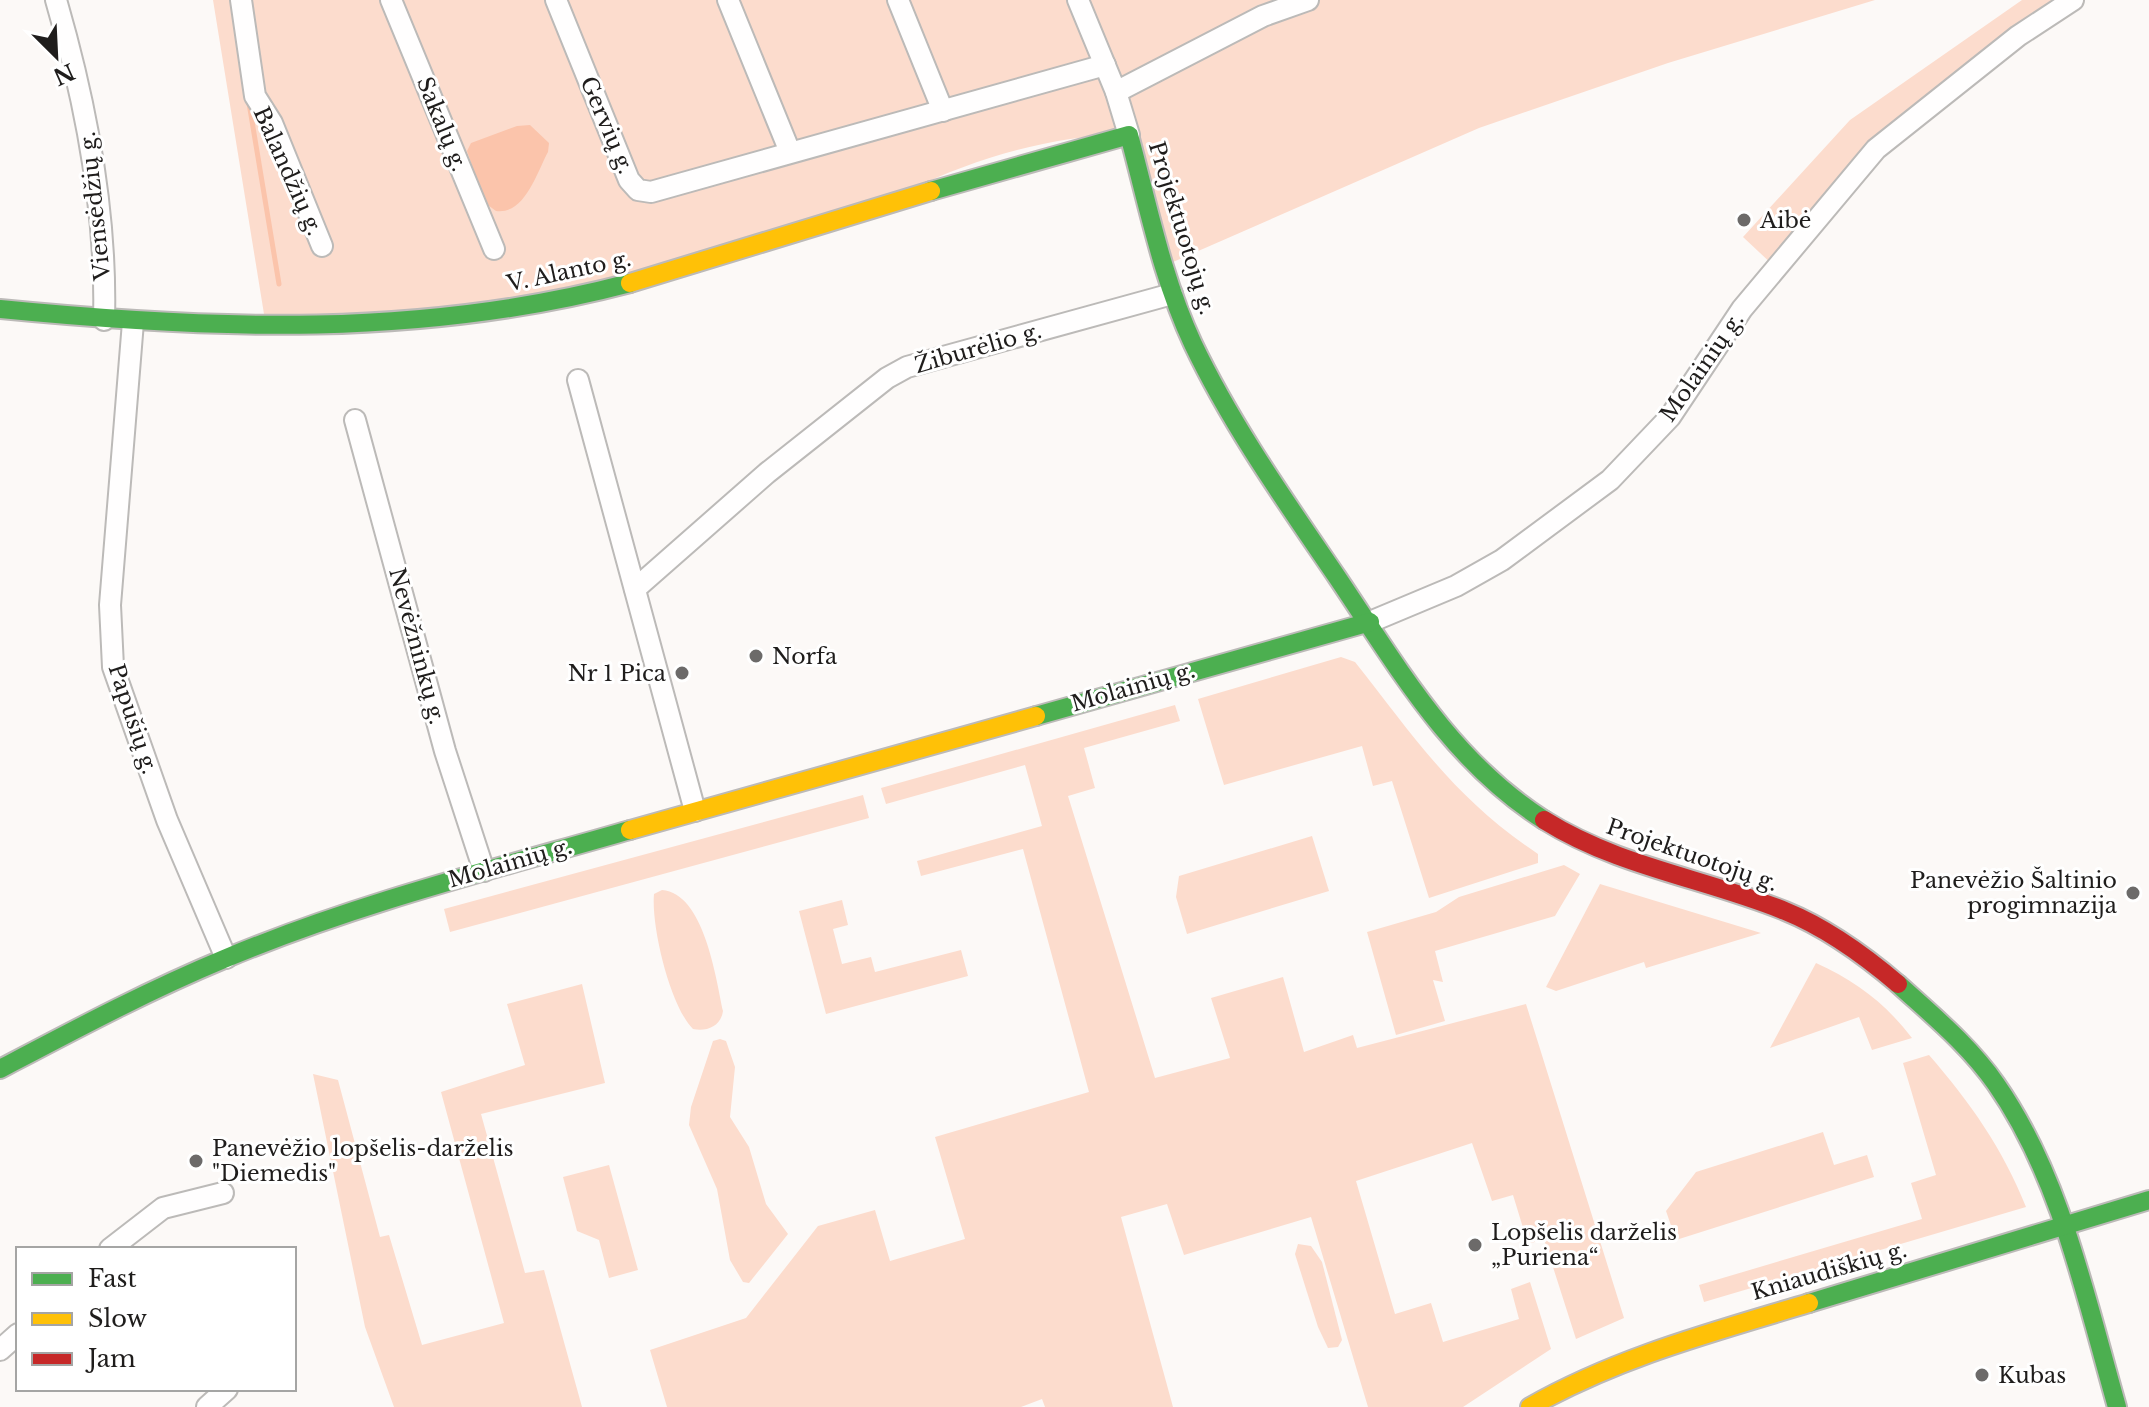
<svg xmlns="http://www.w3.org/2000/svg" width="2149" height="1407" viewBox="0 0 2149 1407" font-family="'Libre Baskerville',serif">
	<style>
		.green { fill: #fcdccd }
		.water { fill: #fbc4ab }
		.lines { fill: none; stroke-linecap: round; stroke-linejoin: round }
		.stream { stroke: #fbc4ab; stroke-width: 5 }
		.street-casing { stroke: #bcbab8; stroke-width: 24 }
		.fast-casing { stroke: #bcbab8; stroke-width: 22 }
		.slow-casing { stroke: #bcbab8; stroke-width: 22 }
		.jam-casing { stroke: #bcbab8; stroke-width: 22 }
		.street { stroke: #fffefe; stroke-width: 20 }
		.fast { stroke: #4caf50; stroke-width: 18 }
		.slow { stroke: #ffc107; stroke-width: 18 }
		.jam { stroke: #c62828; stroke-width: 18 }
		.poi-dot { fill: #6c6a69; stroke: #fff; stroke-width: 3 }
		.labels { text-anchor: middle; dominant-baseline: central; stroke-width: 6; stroke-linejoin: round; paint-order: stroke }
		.street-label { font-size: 22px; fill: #1f1d1c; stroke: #fff }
		.poi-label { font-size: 22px; fill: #1f1d1c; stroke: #fff; text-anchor: start }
	</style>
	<rect width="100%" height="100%" fill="#fcf9f7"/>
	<g class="green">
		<path d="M 213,0 L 1875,0 L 1668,63 L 1479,128 L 1164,266 L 1129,135 C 1055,134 977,158 911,189 C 743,239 573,302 398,314 C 354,317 308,314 264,314 Z"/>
		<path d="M 2022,0 L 2053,0 L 2014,27 L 1876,149 L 1775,267 L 1743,237 L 1850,120 Z"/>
		<path d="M 1341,657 L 1355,662 C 1415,738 1454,798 1538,854 L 1538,863 L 1429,898 L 1392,781 L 1373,786 L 1362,746 L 1224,785 L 1198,699 Z"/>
		<path d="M 1175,705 L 1180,721 L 1084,748 L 1095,788 L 1068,796 L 1155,1078 L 1230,1058 L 1211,998 L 1283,977 L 1304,1052 L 1353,1035 L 1357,1048 L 1526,1004 L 1624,1318 L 1576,1339 L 1544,1239 L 1528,1244 L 1513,1195 L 1492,1201 L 1472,1143 L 1356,1181 L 1395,1314 L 1431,1303 L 1443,1342 L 1519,1319 L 1511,1289 L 1530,1282 L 1551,1349 L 1463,1407 L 1368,1407 L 1311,1217 L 1184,1255 L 1167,1204 L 1121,1217 L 1173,1407 L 1045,1407 L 1042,1399 L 1021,1407 L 667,1407 L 650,1350 L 746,1318 L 818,1226 L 875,1210 L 890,1261 L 965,1239 L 935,1137 L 1089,1092 L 1023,849 L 921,876 L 917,861 L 1042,826 L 1025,765 L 886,804 L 881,788 Z"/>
		<path d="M 863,795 L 869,818 L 450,932 L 444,909 Z"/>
		<path d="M 1312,836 L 1329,891 L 1187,934 L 1176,897 L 1179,876 Z"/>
		<path d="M 1564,865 L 1580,874 L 1555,916 L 1435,951 L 1443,982 L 1433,980 L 1445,1021 L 1396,1035 L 1367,932 L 1436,912 L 1459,897 Z"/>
		<path d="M 1600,884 L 1761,933 L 1646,968 L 1644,962 L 1556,991 L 1546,987 Z"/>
		<path d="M 662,890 C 704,893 716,978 723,1011 C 721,1026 707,1032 693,1029 C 670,1006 651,926 654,894 Z"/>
		<path d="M 842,900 L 848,925 L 833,929 L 842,964 L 871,957 L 875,972 L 961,950 L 968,976 L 826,1014 L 799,911 Z"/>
		<path d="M 1816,963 C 1856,981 1885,1003 1912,1038 L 1872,1050 L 1859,1017 L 1770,1048 Z"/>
		<path d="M 582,984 L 605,1083 L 481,1114 L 525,1273 L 544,1270 L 582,1407 L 394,1407 L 365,1327 L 313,1074 L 338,1080 L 380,1237 L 389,1235 L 422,1345 L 504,1323 L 441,1092 L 525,1065 L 507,1004 Z"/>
		<path d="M 720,1039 L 726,1041 L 735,1067 L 730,1117 L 749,1147 L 766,1204 L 788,1234 L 749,1283 L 743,1282 L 730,1260 L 717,1189 L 689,1125 L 691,1107 L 713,1041 Z"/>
		<path d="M 1929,1055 C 1970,1102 2003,1149 2026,1207 L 1704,1302 L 1699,1285 L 1922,1219 L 1911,1183 L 1936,1175 L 1903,1063 Z"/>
		<path d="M 1823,1132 L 1834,1165 L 1867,1155 L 1874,1177 L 1676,1240 L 1666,1211 L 1696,1172 Z"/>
		<path d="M 609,1165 L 638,1270 L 609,1278 L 599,1240 L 577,1231 L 563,1177 Z"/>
		<path d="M 1298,1244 L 1311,1246 L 1322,1262 L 1342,1340 L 1338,1347 L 1328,1348 L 1318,1327 L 1295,1254 Z"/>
	</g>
	<path class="water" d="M 530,125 L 549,143 L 548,152 C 537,172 525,215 496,211 L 485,203 L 467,151 L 471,143 L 517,126 Z"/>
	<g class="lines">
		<path class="stream" d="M 249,103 L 279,284"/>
		<defs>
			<g id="street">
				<path d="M 56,0 C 86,103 107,212 104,320"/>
				<path d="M 241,0 L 255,96 L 272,123 L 322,246"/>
				<path d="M 391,0 L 494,249"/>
				<path d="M 556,0 L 629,180 L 638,190 L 651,192 L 1105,65"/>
				<path d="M 728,0 L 790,152"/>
				<path d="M 898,0 L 943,111"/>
				<path d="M 1078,0 L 1116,92 L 1129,135"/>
				<path d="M 1116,92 L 1263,16 L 1308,0"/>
				<path d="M 133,322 L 110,605 L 113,667 L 167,820 L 226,958"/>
				<path d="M 578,380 L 695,811"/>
				<path d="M 355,420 L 445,751 L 484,871"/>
				<path d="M 635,589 L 767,473 L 887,378 L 907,367 L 1172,294"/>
				<path d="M 1370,622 L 1456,586 L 1502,560 L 1610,480 L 1670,417 L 1742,309 L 1876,149 L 2018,36 L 2073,0"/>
				<path d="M 110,1249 L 163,1208 L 223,1193"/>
				<path d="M 0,1350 L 18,1334"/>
				<path d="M 207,1407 L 227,1389"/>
			</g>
			<g id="fast">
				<path d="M 931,191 L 1129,135 C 1148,205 1162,278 1193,344 C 1232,426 1286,502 1337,577 C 1397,666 1451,761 1544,820"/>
				<path d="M 0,309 C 213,330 422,338 630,283"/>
				<path d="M 1036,716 L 1370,622"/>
				<path d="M 1898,984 C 1932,1015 1969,1045 1996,1084 C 2061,1177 2086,1299 2117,1407"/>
				<path d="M 0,1069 C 74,1030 147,991 224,959 C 355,904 494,869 630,830"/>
				<path d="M 1809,1303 L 2149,1200"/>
			</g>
			<g id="slow">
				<path d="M 630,283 L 931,191"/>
				<path d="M 630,830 L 1036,716"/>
				<path d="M 1530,1407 C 1618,1357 1713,1332 1809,1303"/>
			</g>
			<path id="jam" d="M 1544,820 C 1619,867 1704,878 1785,911 C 1827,928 1864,955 1898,984"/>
		</defs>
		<use href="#street" class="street-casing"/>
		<use href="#fast" class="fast-casing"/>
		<use href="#slow" class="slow-casing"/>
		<use href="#jam" class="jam-casing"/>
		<use href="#street" class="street"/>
		<use href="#fast" class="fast"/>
		<use href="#slow" class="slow"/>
		<use href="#jam" class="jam"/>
	</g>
	<g class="poi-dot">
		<circle cx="1744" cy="220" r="8"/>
		<circle cx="756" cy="656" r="8"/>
		<circle cx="682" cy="673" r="8"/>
		<circle cx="2133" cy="893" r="8"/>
		<circle cx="196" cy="1161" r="8"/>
		<circle cx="1475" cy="1245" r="8"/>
		<circle cx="1982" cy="1375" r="8"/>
	</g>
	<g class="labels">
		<g class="street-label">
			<text transform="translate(442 124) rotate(68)">Sakalų g.</text>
			<text transform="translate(607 125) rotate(67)">Gervių g.</text>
			<text transform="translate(288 171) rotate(66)">Balandžių g.</text>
			<text transform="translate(95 206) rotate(-96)">Viensėdžių g.</text>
			<text transform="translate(1182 228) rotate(73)">Projektuotojų g.</text>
			<text transform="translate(569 271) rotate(-12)">V. Alanto g.</text>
			<text transform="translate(978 348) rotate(-16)">Žiburėlio g.</text>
			<text transform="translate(1702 367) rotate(-55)">Molainių g.</text>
			<text transform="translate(417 646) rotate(75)">Nevėžninkų g.</text>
			<text transform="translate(1133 687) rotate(-16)">Molainių g.</text>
			<text transform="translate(133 719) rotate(72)">Papušių g.</text>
			<text transform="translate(1692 855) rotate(19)">Projektuotojų g.</text>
			<text transform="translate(510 863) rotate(-16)">Molainių g.</text>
			<text transform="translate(1829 1271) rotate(-16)">Kniaudiškių g.</text>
		</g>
		<g class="poi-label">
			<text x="1760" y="220">Aibė</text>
			<text x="772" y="656">Norfa</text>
			<text x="666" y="673" text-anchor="end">Nr 1 Pica</text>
			<text x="2117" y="880" text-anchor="end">Panevėžio Šaltinio<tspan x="2117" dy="25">progimnazija</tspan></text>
			<text x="212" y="1148">Panevėžio lopšelis-darželis<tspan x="212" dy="25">"Diemedis"</tspan></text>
			<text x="1491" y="1232">Lopšelis darželis<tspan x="1491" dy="25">„Puriena“</tspan></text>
			<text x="1998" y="1375">Kubas</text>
		</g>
	</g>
	<rect x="16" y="1247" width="280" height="144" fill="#ffffff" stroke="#a5a5a4" stroke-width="2"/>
	<rect x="32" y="1273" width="40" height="12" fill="#4caf50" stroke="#a5a5a4" stroke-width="2"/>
	<text x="88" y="1287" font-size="24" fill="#1f1d1c">Fast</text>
	<rect x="32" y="1313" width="40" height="12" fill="#ffc107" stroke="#a5a5a4" stroke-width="2"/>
	<text x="88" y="1327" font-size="24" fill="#1f1d1c">Slow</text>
	<rect x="32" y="1353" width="40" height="12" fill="#c62828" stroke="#a5a5a4" stroke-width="2"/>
	<text x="88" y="1367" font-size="24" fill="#1f1d1c">Jam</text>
	<g transform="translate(56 56) rotate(156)" stroke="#ffffff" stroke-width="6" paint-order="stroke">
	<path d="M0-6L14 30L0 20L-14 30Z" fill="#1f1d1c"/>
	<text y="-12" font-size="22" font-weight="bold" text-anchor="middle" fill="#1f1d1c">N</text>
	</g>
</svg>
